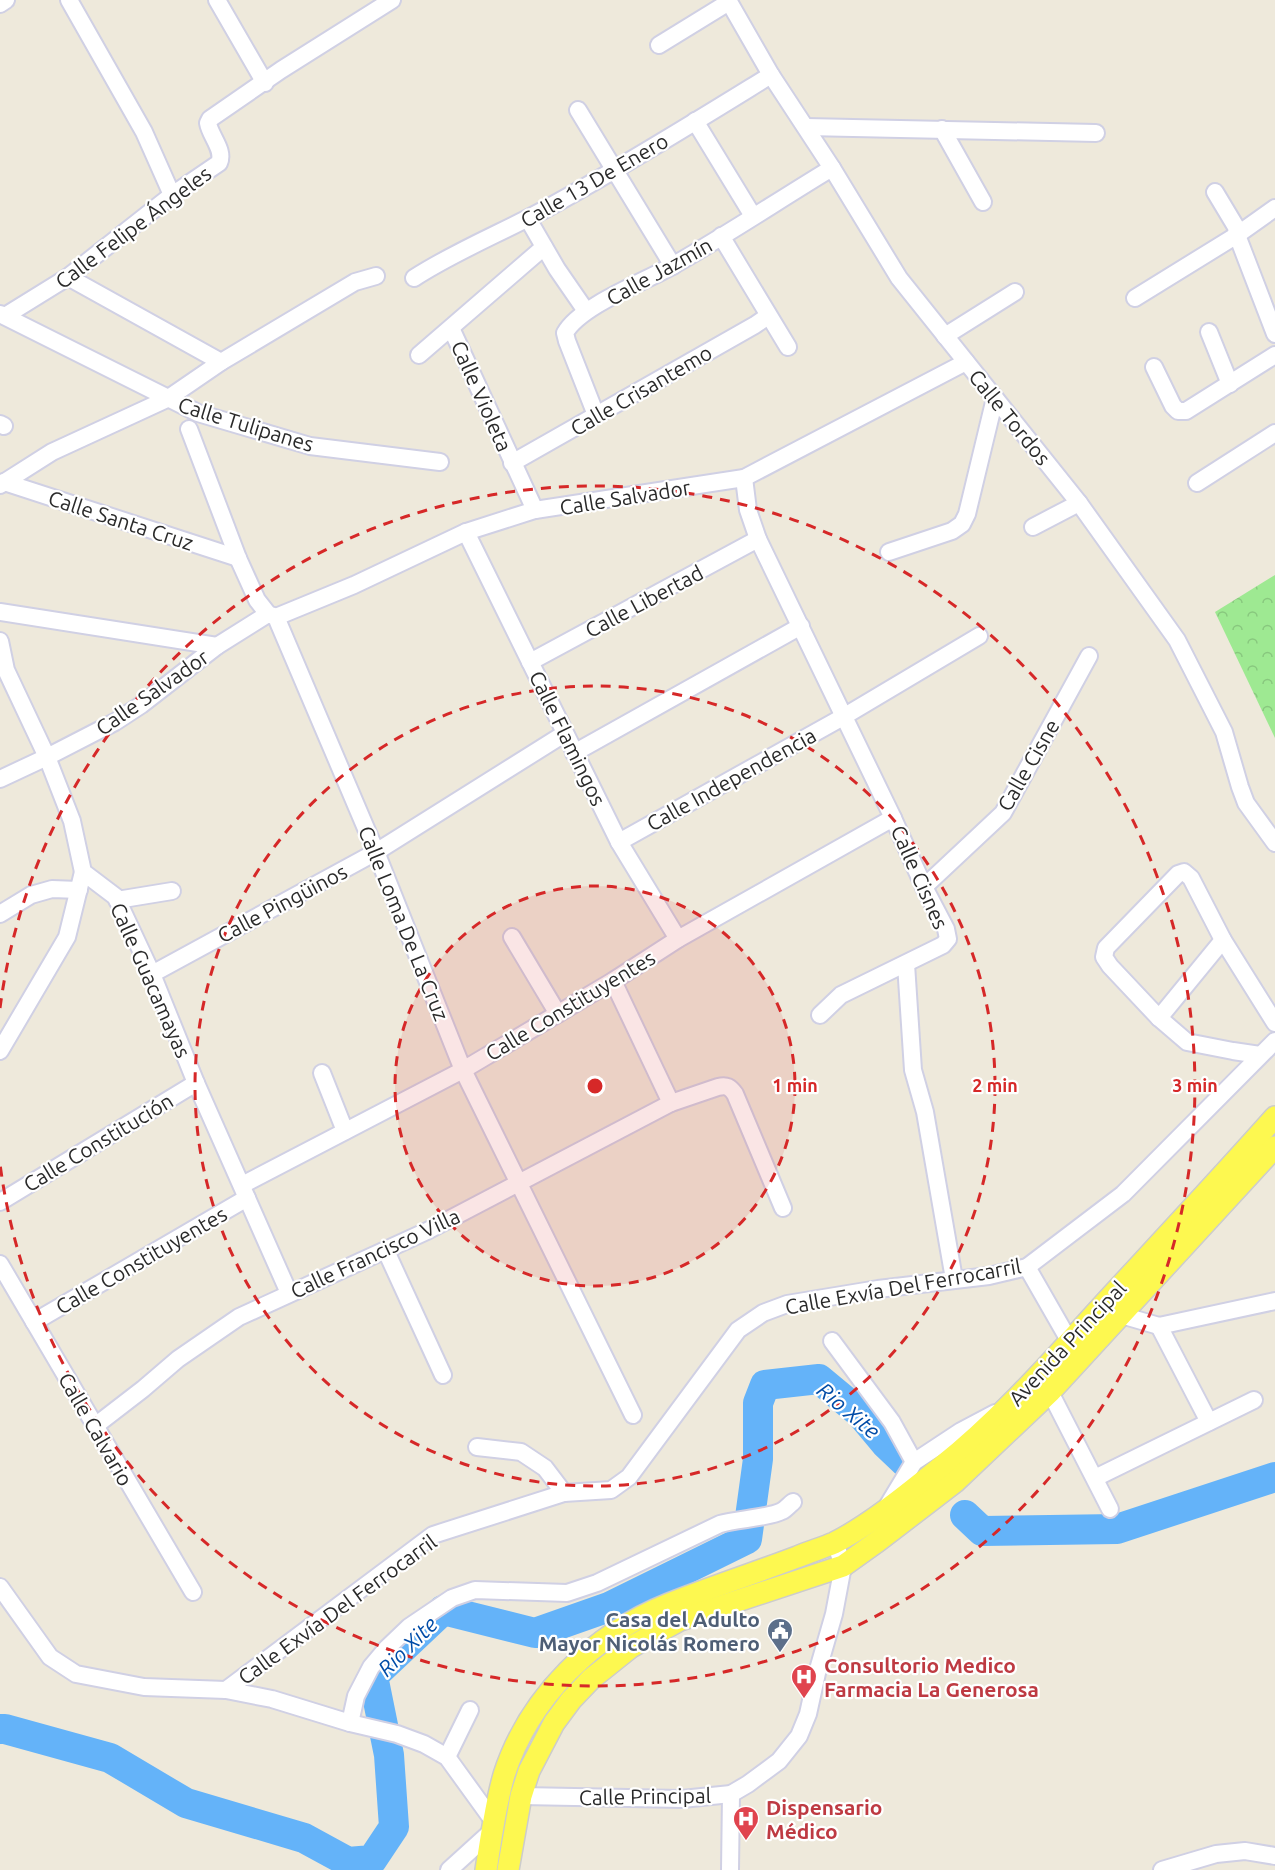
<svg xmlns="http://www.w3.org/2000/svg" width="1275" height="1870" viewBox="0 0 1275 1870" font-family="Ubuntu,sans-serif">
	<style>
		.park { fill: url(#park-crowns) }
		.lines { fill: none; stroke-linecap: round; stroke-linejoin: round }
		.river { stroke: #64b3f9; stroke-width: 30 }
		.minor-casing { stroke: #d0d0e4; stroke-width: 20 }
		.major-casing { stroke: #ccc; stroke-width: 24 }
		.minor { stroke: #fff; stroke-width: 16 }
		.major { stroke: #fdf850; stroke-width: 21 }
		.ring { fill: none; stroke: #d62828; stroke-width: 3; stroke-dasharray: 10 8 }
		.labels { text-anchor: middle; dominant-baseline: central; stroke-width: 4.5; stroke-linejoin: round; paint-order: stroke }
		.street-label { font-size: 21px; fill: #2a2a2a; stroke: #fff }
		.service-label { font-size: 21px; font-weight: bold; fill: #4e5e75; stroke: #fff; text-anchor: end }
		.health-label { font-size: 21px; font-weight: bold; fill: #be3a42; stroke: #fff; text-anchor: start }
		.water-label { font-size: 22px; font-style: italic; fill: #014ca7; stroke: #fff }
		.centre { fill: #d62828; stroke: #fff; stroke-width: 3 }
		.ring-label { font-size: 18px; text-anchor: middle; font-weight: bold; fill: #d62828; stroke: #fff; stroke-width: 4.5; stroke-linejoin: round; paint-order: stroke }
	</style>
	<defs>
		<pattern id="park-crowns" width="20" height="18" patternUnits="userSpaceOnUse" patternTransform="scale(1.5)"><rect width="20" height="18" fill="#9ee992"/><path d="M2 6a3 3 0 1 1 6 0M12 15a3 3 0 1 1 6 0" fill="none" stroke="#88c87e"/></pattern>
	</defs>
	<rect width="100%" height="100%" fill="#eee9db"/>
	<path class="park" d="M 1275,575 L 1275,738 L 1215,612 Z"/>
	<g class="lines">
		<g class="river">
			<path d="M 965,1515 L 982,1531 L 1117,1529 L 1275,1477"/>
			<path d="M 0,1729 L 5,1729 L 110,1758 L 186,1803 L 304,1838 L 348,1862 L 372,1860 L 394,1827 L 389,1755 L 373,1676 L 443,1610 L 535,1633 L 609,1607 L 747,1539 L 758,1459 L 758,1403 L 765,1385 L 819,1379 L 860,1413 L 885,1443 L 905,1462"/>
		</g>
		<defs>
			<g id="minor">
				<path d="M 69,0 L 144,132 L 172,195"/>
				<path d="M 217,0 L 265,83"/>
				<path d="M 728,0 L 771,75 L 832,168 L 899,278 L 1079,503 L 1177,640 L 1224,732 L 1240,787 L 1246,803 L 1275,843"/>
				<path d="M 0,4 L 6,0"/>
				<path d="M 659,45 L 729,2"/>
				<path d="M 578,110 L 673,266"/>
				<path d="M 695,121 L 753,216"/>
				<path d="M 806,127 L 1096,133"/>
				<path d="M 942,129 L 983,202"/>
				<path d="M 1215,192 L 1236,227 L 1237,235 L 1275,334"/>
				<path d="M 528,219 L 557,269 L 586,311"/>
				<path d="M 721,236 L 788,347"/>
				<path d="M 68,277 L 221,362"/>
				<path d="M 414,278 C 457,250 506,231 551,206 C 626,165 698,120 771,75"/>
				<path d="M 1135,298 L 1237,235 L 1275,208"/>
				<path d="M 0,314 L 198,413 L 310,446 L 440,462"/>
				<path d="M 5,316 L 68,277 L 172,195 L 219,163 C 225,150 210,136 208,123 L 210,119 L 281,70 L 392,0"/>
				<path d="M 451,328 L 535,510"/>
				<path d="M 1209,332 L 1230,384"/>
				<path d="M 945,336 L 1015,292"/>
				<path d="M 419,355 L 544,247"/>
				<path d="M 1154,367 L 1173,406 L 1178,411 L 1186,411 L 1275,355"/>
				<path d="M 596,415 L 567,341 L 565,333 C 580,306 644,282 672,266 C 727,235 779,200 832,168"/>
				<path d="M 0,424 L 4,426"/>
				<path d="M 189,429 L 238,558 L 257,600 L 268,614 L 276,617 L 376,852 L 463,1070 L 633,1415"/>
				<path d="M 512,463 L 755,325 L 768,316"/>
				<path d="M 744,478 L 748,510 L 758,539 L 893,818 L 924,887 L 946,929 L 948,939 L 943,945 L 841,995 L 820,1015"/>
				<path d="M 4,482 L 238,558"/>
				<path d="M 1197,483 L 1275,433"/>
				<path d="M 0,485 L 52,452 L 167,399 L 221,362 L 355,282 L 376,276"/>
				<path d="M 1033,527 L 1079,503"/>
				<path d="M 466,532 L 619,842 L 678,939"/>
				<path d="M 889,552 L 952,531 L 962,524 L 967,514 L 995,398"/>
				<path d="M 0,612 L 217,646"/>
				<path d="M 276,617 L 354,585 L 466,532 L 535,510 L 744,478 L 966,362"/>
				<path d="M 0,641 L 6,670 L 47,757 L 72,821 L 83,872 L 116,897 L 152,974 L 196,1083 L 289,1293"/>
				<path d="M 530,662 L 758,539"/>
				<path d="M 574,753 L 801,626"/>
				<path d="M 0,779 L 47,757 L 115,722 L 141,705 L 217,646 L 268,614"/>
				<path d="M 619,842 L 843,717 L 979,636"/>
				<path d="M 924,887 L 1003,813 L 1089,656"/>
				<path d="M 117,900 L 172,891"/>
				<path d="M 0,914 L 31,895 L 52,889 L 79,890"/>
				<path d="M 512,937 L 558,1014"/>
				<path d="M 906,964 L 913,1070 L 925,1112 L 954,1279"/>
				<path d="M 152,974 L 376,852 L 564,734"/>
				<path d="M 613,981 L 671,1103"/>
				<path d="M 1159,1018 L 1223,940"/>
				<path d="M 0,1051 L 67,937 L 83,872"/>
				<path d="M 1260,1055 L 1233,1051 L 1187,1042 L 1159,1018 L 1110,966 L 1104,957 L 1106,948 L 1178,874 L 1184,872 L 1191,878 L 1223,940 L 1275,1023"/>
				<path d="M 322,1073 L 345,1131"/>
				<path d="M 242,1185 L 463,1070 L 613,981 L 678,939 L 893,818"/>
				<path d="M 0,1202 L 196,1083"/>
				<path d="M 386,1251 L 443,1375"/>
				<path d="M 0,1264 L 193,1592"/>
				<path d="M 1027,1267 L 1070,1342"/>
				<path d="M 1121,1315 L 1159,1326 L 1275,1301"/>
				<path d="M 34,1322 L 247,1198"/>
				<path d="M 1159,1326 L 1209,1422"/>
				<path d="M 832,1341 L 892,1422 L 914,1462"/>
				<path d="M 1050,1392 L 1110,1509"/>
				<path d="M 95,1426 L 143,1389 L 178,1359 L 239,1317 L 427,1231 L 671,1103 L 718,1087 C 727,1085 730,1087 735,1094 L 783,1208"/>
				<path d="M 477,1447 L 521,1452 L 545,1468 L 564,1493"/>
				<path d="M 1095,1478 L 1254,1400"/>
				<path d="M 888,1505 L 914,1462 L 961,1431 L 995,1413"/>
				<path d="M 0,1587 L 50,1657 L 76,1674 L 144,1687 L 226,1690 L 272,1699 L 350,1723 L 397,1734 L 424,1744 L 447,1757 L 494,1822"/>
				<path d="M 226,1690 L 433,1535 L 564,1493 L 611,1490 L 629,1477 L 738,1330 L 763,1313 L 787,1304 L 878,1289 L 989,1276 L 1027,1267 L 1123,1194 L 1275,1041"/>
				<path d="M 350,1723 L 356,1696 L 371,1667 L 387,1648 L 409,1627 L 452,1598 L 475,1590 L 567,1593 L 597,1583 L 720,1524 C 736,1519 769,1518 782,1511 C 786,1509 789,1505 793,1502"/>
				<path d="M 447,1757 L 470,1710"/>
				<path d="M 521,1796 L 682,1799 L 731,1794 L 748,1784 L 779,1761 L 799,1736 L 808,1714 L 817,1673 L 834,1614 L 843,1566 L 835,1542"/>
				<path d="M 449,1870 L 492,1831"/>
				<path d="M 730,1870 L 731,1794"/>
				<path d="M 1162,1870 L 1216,1854 L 1245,1851 L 1275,1856"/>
			</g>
			<g id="major">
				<path d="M 486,1870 C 491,1839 495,1806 504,1775 C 529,1697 594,1634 669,1604 C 711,1587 755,1573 797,1557 C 809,1552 822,1548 834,1543 C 870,1525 910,1492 941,1467 C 1000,1420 1051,1362 1102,1306 C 1160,1243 1218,1181 1275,1117"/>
				<path d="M 508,1870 L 521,1796 L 529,1771 L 554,1723 L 571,1700 L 591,1679 L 631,1647 L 680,1620 L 843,1566 L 878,1541 L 955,1482 L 1050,1392 L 1275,1147"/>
			</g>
		</defs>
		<use href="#minor" class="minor-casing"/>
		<use href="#major" class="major-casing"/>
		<use href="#minor" class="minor"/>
		<use href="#major" class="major"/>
	</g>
	<circle cx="595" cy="1086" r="200" fill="#d62828" fill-opacity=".12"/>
	<g class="ring">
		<circle cx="595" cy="1086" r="200"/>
		<circle cx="595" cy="1086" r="400"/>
		<path d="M0 1008A600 600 0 1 1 0 1164"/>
	</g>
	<defs>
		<symbol id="civic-pin" viewBox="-11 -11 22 30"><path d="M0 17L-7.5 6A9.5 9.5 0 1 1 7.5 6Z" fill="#5c6f8a" stroke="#fff"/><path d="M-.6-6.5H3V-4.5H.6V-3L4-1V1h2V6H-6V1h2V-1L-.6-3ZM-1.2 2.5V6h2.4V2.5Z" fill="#fff"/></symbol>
		<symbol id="hospital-pin" viewBox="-11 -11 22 30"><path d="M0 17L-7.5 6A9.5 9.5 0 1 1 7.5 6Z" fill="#e0444e" stroke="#fff"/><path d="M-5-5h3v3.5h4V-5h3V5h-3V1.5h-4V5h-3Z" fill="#fff"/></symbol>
	</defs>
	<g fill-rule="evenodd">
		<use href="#civic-pin" x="765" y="1616" width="30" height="40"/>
		<use href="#hospital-pin" x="789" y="1662" width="30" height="40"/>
		<use href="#hospital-pin" x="731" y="1804" width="30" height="40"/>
	</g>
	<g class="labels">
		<g class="street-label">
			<text transform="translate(594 180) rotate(-30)">Calle 13 De Enero</text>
			<text transform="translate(133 227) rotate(-37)">Calle Felipe Ángeles</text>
			<text transform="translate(659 271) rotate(-29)">Calle Jazmín</text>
			<text transform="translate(641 390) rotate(-30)">Calle Crisantemo</text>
			<text transform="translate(482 396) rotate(66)">Calle Violeta</text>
			<text transform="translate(1010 417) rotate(51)">Calle Tordos</text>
			<text transform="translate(246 424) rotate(17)">Calle Tulipanes</text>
			<text transform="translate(625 497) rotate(-9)">Calle Salvador</text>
			<text transform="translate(121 520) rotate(18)">Calle Santa Cruz</text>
			<text transform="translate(644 601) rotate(-28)">Calle Libertad</text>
			<text transform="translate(152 692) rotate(-35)">Calle Salvador</text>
			<text transform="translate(568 738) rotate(64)">Calle Flamingos</text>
			<text transform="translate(1028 765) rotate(-60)">Calle Cisne</text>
			<text transform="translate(731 779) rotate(-29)">Calle Independencia</text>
			<text transform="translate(920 877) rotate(66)">Calle Cisnes</text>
			<text transform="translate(282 903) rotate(-28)">Calle Pingüinos</text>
			<text transform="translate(404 923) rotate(68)">Calle Loma De La Cruz</text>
			<text transform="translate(151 980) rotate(66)">Calle Guacamayas</text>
			<text transform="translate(570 1005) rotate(-31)">Calle Constituyentes</text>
			<text transform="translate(98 1142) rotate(-31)">Calle Constitución</text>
			<text transform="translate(375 1253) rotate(-25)">Calle Francisco Villa</text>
			<text transform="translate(141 1260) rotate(-30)">Calle Constituyentes</text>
			<text transform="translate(903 1286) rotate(-10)">Calle Exvía Del Ferrocarril</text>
			<text transform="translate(1067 1343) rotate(-47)">Avenida Principal</text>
			<text transform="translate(96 1429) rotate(60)">Calle Calvario</text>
			<text transform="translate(337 1609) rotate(-36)">Calle Exvía Del Ferrocarril</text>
			<text transform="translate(645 1796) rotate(-1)">Calle Principal</text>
		</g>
		<g class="service-label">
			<text x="760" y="1619">Casa del Adulto<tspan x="760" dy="24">Mayor Nicolás Romero</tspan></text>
		</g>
		<g class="health-label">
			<text x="824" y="1665">Consultorio Medico<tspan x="824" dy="24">Farmacia La Generosa</tspan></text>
			<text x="766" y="1807">Dispensario<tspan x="766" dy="24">Médico</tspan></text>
		</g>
		<g class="water-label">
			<text transform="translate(849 1410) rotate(40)">Rio Xite</text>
			<text transform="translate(407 1646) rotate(-45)">Rio Xite</text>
		</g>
	</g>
	<circle cx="595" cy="1086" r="9" class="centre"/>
	<g class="ring-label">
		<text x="795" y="1092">1 min</text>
		<text x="995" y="1092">2 min</text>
		<text x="1195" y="1092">3 min</text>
	</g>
</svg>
